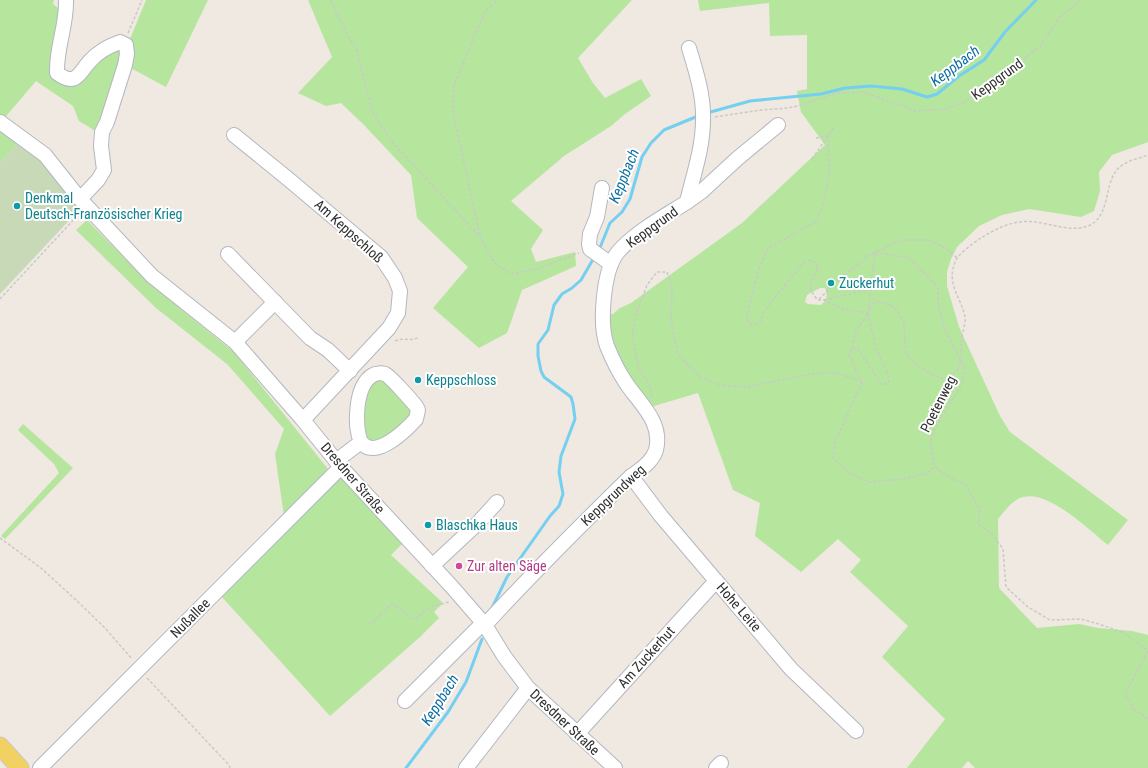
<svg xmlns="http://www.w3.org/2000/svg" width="1148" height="768" viewBox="0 0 1148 768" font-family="'Roboto Condensed',sans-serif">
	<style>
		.green { fill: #b6e59e; fill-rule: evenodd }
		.cemetery { fill: #c8d9b8 }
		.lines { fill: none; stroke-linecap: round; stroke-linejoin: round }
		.stream { stroke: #75cff0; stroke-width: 3 }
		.minor-casing { stroke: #b4b7c1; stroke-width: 16 }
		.major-casing { stroke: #c9c9c9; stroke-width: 19 }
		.path { stroke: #c9c9c9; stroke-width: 1.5; stroke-dasharray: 3 2; stroke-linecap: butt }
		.minor { stroke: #fff; stroke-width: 14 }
		.major { stroke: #f2d163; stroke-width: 17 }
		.culture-dot { fill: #0f9aa8; stroke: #fff; stroke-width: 1.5 }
		.hotel-dot { fill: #d1479c; stroke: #fff; stroke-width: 1.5 }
		.labels { text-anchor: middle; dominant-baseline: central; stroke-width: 4; stroke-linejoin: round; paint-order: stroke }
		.street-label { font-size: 14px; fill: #2e2e2e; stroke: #fff }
		.culture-label { font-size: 14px; fill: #0d838f; stroke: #fff; text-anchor: start }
		.hotel-label { font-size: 14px; fill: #b23c85; stroke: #fff; text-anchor: start }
		.water-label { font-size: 15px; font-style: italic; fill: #0d6fa3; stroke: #fff }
	</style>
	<rect width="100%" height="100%" fill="#efe9e1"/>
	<g class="green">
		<path d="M 0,0 L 54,0 L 53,4 L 63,12 L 60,79 L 113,49 L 123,49 L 97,132 L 79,121 L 73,106 L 36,81 L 2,121 L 0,119 Z"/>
		<path d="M 146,0 L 208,0 L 166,87 L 127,66 L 128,44 Z"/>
		<path d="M 308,0 L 632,0 L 578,58 L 593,83 L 605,98 L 641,79 L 651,96 L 625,114 L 611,126 L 564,156 L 511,201 L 543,230 L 531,249 L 536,262 L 575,252 L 576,266 L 522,290 L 507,333 L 479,348 L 433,308 L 468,267 L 417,218 L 411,175 L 364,125 L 341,103 L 326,106 L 298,93 L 332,57 Z"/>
		<path d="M 698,0 L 1148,0 L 1148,142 L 1112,155 L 1099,172 L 1100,191 L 1094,211 L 1081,217 L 1029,209 L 1002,215 L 979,226 L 957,247 L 951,259 L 947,272 L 947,286 L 959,327 L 1000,416 L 1010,432 L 1128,520 L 1108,545 C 1089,530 1049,490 1023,497 C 1012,500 1005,511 998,519 L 999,588 L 1037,628 L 1079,624 L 1098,628 L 1132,631 L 1148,635 L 1148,768 L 975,768 L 968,761 L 962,768 L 907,768 L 945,719 L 882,657 L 908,626 L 850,572 L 861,560 L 838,539 L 801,572 L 755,536 L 760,503 L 733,490 L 698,393 L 654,406 L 649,409 L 610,344 L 608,314 L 613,314 L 620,308 L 631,303 L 742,223 L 825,145 L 801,112 L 797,91 L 807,89 L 807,35 L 770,36 L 769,3 L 700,11 ZM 820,288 L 825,288 C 828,296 827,300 821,305 L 808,304 L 805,302 L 807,295 Z"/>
		<path d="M 0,127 L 19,142 L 0,162 Z"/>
		<path d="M 87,220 L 142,276 L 183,311 L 234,352 L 328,469 L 284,516 L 275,454 L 284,429 L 227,364 L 156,308 L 76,230 Z"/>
		<path d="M 379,376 L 415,414 L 375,446 L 361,435 L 366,388 Z"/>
		<path d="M 23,424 L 73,468 L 5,539 L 1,536 L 59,473 L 54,464 L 18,430 Z"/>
		<path d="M 340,476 L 403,543 L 391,555 L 442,602 L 442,604 L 434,612 L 439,618 L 420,637 L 330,716 L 221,596 Z"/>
	</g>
	<path class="cemetery" d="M 19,142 L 40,159 L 74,204 L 77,212 L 0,294 L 0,162 Z"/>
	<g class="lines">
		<g class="stream">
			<path d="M 707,113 L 750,101 L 821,94 L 845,88 L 871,86 L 902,89 L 927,97 L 937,94 L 959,76 L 984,60 L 1005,32 L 1036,0"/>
			<path d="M 599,250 L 610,223 L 622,212 L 630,199 L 642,157 L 651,143 L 664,130 L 698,116"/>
			<path d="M 492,608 L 507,577 L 550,516 L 559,506 L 563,494 L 559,472 L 561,456 L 575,419 L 573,404 L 571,397 L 544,377 L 541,371 L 538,356 L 538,344 L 548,330 L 554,305 L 562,294 L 572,288 L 581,280 L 595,256"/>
			<path d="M 406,768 L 448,712 L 466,682 L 482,639"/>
		</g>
		<defs>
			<g id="minor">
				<path d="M 66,0 C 67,25 56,48 57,73 C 77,88 79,72 91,60 C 99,51 109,46 120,42 L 126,45 L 127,54 L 125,65 L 107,122 L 102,132 L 101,146 L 104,170 L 98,180 L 80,199"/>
				<path d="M 0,122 L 45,155 L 80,199 L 152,276 L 235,342 L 303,420 L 341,467 L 453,588 L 485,625 L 504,656 L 528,688 L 615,768"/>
				<path d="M 234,135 L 287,178 L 381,257 L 395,278 L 400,291 L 398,313 L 389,328 L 303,420"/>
				<path d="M 602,188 L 597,217 L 590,234 L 589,244 L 590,249 L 611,264"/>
				<path d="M 687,202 L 701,192 L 738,158 L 778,125"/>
				<path d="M 228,254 L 310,338 L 328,350 L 350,371"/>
				<path d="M 235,342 L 275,302"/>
				<path d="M 336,461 L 361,442 C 375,461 406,430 416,419 L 418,410 L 416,406 C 411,400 391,377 385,374 C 382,373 376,373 373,375 C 355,385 354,426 361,442"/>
				<path d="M 631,476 L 661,516 L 791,669 L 856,731"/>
				<path d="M 432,566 L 478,523 L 497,502"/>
				<path d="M 485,625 C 530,576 577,529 625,482 C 635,472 652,464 656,450 C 663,422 640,404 626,383 C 620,374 611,356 607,346 C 599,324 603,270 618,252 C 635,232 665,216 687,202 C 693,176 703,148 703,120 C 704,96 696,71 689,48"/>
				<path d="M 405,701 L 483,623"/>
				<path d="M 577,734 L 716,581"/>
				<path d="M 40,768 L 341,467"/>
				<path d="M 466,768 L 528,688"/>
				<path d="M 716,768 L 721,763"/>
			</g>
			<path id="major" d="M 0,746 L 20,768"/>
		</defs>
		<use href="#minor" class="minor-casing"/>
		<use href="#major" class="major-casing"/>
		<g class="path">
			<path d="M 331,0 L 342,24 L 357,52 L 372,110 L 381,126 L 395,145 L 480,237 L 495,264 L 512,274 L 536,269 L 579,253"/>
			<path d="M 128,33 L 142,0"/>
			<path d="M 715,117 L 761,110 L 788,108 L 802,105 L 836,93 L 864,92 L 916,111 L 946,109 L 962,103 L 978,94 L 1005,75 L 1040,46 L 1060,17 L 1081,0"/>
			<path d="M 816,138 L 828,136 L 829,174 L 824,201 L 817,221 L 768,248 L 758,271 L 747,315 L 748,322 L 751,325 L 760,322 L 764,311 L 803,263 L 810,260 L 814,262 L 818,268 C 811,283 805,286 818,300 L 824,300 L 842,309 L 868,313"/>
			<path d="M 812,159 L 835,126"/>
			<path d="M 480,235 L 453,113 L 454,85 L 485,11 L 498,0"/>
			<path d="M 875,252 L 909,258 L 934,283 L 938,289 L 938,303 L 945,330 L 965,369 L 963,382 L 935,428 L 930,442 L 934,466 L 944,474 L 966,485 L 980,511 L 978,524 L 992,534 L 1003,549 L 1006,587 L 1028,607 L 1050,620 L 1081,619 L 1099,624 L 1124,633 L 1148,651 L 1125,694 L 1134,709 L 1148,719"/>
			<path d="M 0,299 L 78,215"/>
			<path d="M 819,299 L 841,278 L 868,256 L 901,240 L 928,240 L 946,248 L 957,258"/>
			<path d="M 824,300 L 870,289"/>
			<path d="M 870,309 L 871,306 L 875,302 C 888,302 899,308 903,321 C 907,334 901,348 911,360 C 920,369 934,375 946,380 C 966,367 959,358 962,338 C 962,332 966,324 965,317 C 961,296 945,284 956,260 C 959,254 974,242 981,238 C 997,228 1015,219 1035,222 C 1052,224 1071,232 1088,226 C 1110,217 1104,187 1116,171 C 1123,161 1138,159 1148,155"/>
			<path d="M 395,341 C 403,337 412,342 419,337"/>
			<path d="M 852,348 L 856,331 L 868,314"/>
			<path d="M 862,382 L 835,442 L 833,458 L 851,474 L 870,482 L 903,479 L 928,473 L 934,466"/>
			<path d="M 652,397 L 650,386 L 638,366 L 632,335 L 637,312 L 647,285 L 657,272 L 667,272 L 672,288 L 671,321 L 678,355 L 700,377 L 719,385 L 747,387 L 816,373 L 837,373 L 862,382 L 849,355 L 851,349 L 858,349 L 881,384 L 887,384 L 889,381 L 888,375 L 876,348 L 868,313 L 875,252"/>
			<path d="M 0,538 L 41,568 L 76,600 L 105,628 L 132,659"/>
			<path d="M 369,625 L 392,604 L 394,604 L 411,618 L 416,619 L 425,610 L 434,606 L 449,602"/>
			<path d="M 147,678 L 229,765 L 230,768"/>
		</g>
		<use href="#minor" class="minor"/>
		<use href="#major" class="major"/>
	</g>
	<g class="culture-dot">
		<circle cx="17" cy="206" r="4"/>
		<circle cx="831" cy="283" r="4"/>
		<circle cx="418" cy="380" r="4"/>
		<circle cx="428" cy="525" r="4"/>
	</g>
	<circle class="hotel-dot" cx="459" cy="566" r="4"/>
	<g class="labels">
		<g class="street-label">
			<text transform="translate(997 79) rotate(-36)">Keppgrund</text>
			<text transform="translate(652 227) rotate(-36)">Keppgrund</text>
			<text transform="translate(349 231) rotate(42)">Am Keppschloß</text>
			<text transform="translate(938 404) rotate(-63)">Poetenweg</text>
			<text transform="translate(353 478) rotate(49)">Dresdner Straße</text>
			<text transform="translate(613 495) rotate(-43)">Keppgrundweg</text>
			<text transform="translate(739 607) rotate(49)">Hohe Leite</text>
			<text transform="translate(190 618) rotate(-45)">Nußallee</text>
			<text transform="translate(646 657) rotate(-48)">Am Zuckerhut</text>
			<text transform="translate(565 722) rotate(43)">Dresdner Straße</text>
		</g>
		<g class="culture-label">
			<text x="25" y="198">Denkmal<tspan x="25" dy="16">Deutsch-Französischer Krieg</tspan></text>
			<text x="839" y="283">Zuckerhut</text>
			<text x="426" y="380">Keppschloss</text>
			<text x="436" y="525">Blaschka Haus</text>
		</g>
		<g class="hotel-label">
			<text x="467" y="566">Zur alten Säge</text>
		</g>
		<g class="water-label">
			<text transform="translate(955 66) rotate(-37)">Keppbach</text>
			<text transform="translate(624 176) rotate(-68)">Keppbach</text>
			<text transform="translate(440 700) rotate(-58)">Keppbach</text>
		</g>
	</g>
</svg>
